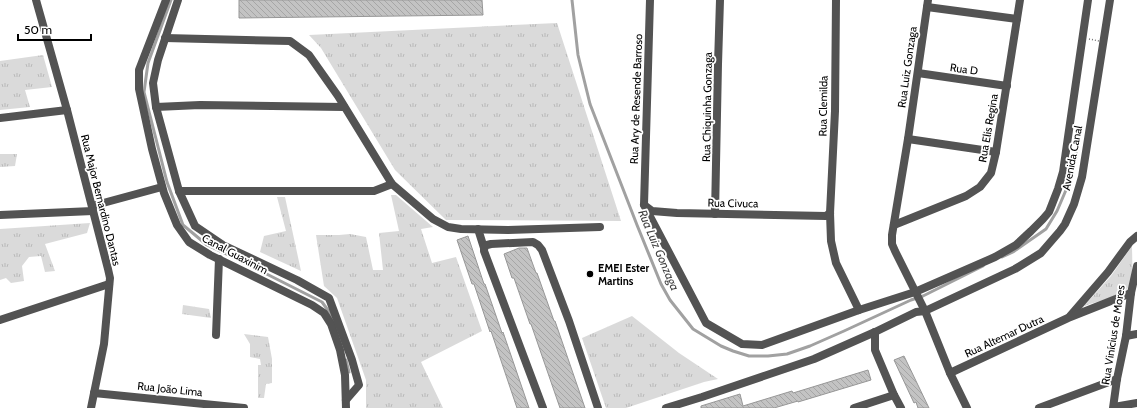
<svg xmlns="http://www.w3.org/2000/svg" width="1137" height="408" viewBox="0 0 1137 408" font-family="Cabin,sans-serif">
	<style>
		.grass { fill: url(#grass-tufts) }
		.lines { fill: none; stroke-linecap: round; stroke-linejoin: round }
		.stream { stroke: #a1a1a1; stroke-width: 3 }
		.building { fill: url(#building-back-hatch); stroke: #979797 }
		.street { stroke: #535353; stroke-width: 8 }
		.path-bridge { stroke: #757575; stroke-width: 1.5; stroke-dasharray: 1 2; stroke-linecap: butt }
		.poi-dot { fill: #000; stroke: #fff; stroke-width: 1.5 }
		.labels { text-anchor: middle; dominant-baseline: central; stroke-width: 3.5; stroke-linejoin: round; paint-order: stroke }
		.street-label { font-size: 11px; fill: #000; stroke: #fff }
		.poi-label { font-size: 11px; font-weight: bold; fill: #000; stroke: #fff; text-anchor: start }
		.water-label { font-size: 12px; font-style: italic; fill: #424242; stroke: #fff }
	</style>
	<defs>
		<pattern id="grass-tufts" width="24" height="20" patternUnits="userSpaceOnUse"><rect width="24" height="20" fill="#dadada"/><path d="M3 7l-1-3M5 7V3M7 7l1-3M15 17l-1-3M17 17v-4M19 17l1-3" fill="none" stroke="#b9b9b9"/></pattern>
		<pattern id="building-back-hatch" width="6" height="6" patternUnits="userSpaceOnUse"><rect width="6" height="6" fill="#c3c3c3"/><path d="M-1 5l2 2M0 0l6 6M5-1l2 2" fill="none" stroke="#a6a6a6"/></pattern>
	</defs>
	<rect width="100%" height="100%" fill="#fff"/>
	<g class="grass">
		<path d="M 557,23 L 621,221 L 446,220 L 395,170 L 321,48 L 309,35 Z"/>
		<path d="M 43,55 L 52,87 L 25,90 L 30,107 L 0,110 L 0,61 Z"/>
		<path d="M 0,154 L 17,154 L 15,166 L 0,167 Z"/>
		<path d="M 391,195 L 396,195 L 433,227 L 421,229 L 432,263 L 456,257 L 482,331 L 421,362 L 443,408 L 366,408 L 366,380 L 337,298 L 324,286 L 316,235 L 339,235 L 350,234 L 366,237 L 373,270 L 383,270 L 379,233 L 399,231 Z"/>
		<path d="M 277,197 L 285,197 L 301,271 L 260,252 L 264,236 L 286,231 Z"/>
		<path d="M 90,223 L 87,233 L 45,244 L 55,271 L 45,272 L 41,256 L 29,257 L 22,266 L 24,281 L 11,283 L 6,278 L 0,280 L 0,229 Z"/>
		<path d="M 1132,246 C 1132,256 1134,282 1127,289 C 1122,295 1093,303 1084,306 L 1111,276 Z"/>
		<path d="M 183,305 L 209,309 L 211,318 L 182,314 Z"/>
		<path d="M 632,316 L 679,353 L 718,379 L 704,382 L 626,408 L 606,408 L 582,338 Z"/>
		<path d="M 244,334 L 268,337 L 272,359 L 272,383 L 266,384 L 264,398 L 258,398 L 258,365 L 261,365 L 260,359 L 250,357 L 250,344 Z"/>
	</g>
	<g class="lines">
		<g class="stream">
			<path d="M 171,0 L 148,63 L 144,92 L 167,182 L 183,225 L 207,245 L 235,258 L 322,302 L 330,313 L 332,319"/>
			<path d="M 572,0 L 578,55 L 590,104 L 637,225 L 661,284 L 670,300 L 693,329 L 721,346 L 733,351 L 749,356 L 768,356 L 787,354 L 810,346 L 844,331 L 911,300 L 923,296 L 983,266"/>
			<path d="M 1002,257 L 1013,252 L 1046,229 L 1057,211 L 1069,183 L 1076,153"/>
			<path d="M 346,360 L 349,372"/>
		</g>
	</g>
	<g class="building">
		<path d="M 239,0 L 482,0 L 483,15 L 239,18 Z"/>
		<path d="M 468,236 L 484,284 L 485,284 L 502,333 L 503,332 L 529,408 L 517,408 L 491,331 L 490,332 L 474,284 L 472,284 L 457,240 Z"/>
		<path d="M 519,248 L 527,248 L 536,273 L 537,273 L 554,321 L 555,321 L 585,408 L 560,408 L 531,324 L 530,324 L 514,278 L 512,278 L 504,254 Z"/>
		<path d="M 904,356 L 929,408 L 918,408 L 916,402 L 914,403 L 894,360 Z"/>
		<path d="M 868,370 L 871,380 L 798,402 L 798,401 L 774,408 L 701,408 L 701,406 L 740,394 L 743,406 L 792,391 L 793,393 Z"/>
	</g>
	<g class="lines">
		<g class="street">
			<path d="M 36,0 L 67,110 L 108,269 L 110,278 L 104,344 L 91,408"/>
			<path d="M 166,0 L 139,70 L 139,89 L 152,149 L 164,193 L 177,225 L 189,242 L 210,255 L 312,305 L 324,313 L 331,324 L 340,350 L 345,375 L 346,408"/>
			<path d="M 178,0 L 158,60 L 153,83 L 156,107 L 179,191 L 195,226 L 223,245 L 297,280 L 329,298 L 352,360 L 359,385 L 346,400"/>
			<path d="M 650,0 L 644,205 L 652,211 L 677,213 L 826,216 L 830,213"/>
			<path d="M 836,0 L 835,111 L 830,213 L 831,241 L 836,263 L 859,310"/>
			<path d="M 928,0 L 908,139 L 892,235 L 892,244 L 895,251 L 925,311 L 950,373 L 967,408"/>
			<path d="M 927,7 L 1017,19"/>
			<path d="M 165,38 L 290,41 L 309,55 L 338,96 L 392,184 L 433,219 L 448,227 L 461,229 L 508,230 L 600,227"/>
			<path d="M 918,73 L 1007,86"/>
			<path d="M 156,107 L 200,105 L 344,107"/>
			<path d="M 0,118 L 67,110"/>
			<path d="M 908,139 L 996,152"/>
			<path d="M 179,191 L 374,191 L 392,184"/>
			<path d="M 644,205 L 706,323 L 742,344 L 762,345 L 859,310 L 915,292 L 995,257 L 1016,245 L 1031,231 L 1043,219 L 1049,212 L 1058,189 L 1063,172 L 1068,137 L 1088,0"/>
			<path d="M 92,206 L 162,187"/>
			<path d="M 715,214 L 718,64 L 720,0"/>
			<path d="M 0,215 L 93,211"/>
			<path d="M 894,225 L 966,196 L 980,187 L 991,173 L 996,152 L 1020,0"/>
			<path d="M 478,229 L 484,248"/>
			<path d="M 1070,316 L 1108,272 L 1130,242 L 1137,236"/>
			<path d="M 0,320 L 109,284"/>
			<path d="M 875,332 L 875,350 L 894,395 L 901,408"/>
			<path d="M 216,335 L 219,259"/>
			<path d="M 1126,336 L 1137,334"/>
			<path d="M 950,373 L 1068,318 L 1131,293"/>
			<path d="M 94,393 L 244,408"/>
			<path d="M 1114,407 L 1137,403"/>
			<path d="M 543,408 L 484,251 L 484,248 L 487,245 L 491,244 L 533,242 L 538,245 L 542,250 L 569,321 L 598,408"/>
			<path d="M 666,408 L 702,397 L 814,359 L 875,332 L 916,312 L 925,311 L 1015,269 L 1041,253 L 1060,231 L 1065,224 L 1074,204 L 1082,177 L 1110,0"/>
			<path d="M 854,408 L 894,395"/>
			<path d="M 1039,408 L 1117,379"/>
			<path d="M 1113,408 L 1117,379 L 1126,336 L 1131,293 L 1137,266"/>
		</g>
		<path class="path-bridge" d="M 1089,39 L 1099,41"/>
	</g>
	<circle class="poi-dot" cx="590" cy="274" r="4"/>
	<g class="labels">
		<g class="street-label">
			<text transform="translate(907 67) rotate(-82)">Rua Luiz Gonzaga</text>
			<text transform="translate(964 69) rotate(8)">Rua D</text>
			<text transform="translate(636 99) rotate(-88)">Rua Ary de Resende Barroso</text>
			<text transform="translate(823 106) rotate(-89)">Rua Clemilda</text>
			<text transform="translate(707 107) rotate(-89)">Rua Chiquinha Gonzaga</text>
			<text transform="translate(988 128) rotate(-80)">Rua Elis Regina</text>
			<text transform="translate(1072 158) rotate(-79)">Avenida Canal</text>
			<text transform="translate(101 200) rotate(76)">Rua Major Bernardino Dantas</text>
			<text transform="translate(733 203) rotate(1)">Rua Civuca</text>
			<text transform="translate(235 254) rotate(28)">Canal Guaxinim</text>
			<text transform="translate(1113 335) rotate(-81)">Rua Vinícius de Mores</text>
			<text transform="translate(1004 336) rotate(-25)">Rua Altemar Dutra</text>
			<text transform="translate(170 389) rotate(6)">Rua João Lima</text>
		</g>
		<g class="poi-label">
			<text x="598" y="268">EMEI Ester<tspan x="598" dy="13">Martins</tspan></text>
		</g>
		<g class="water-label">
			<text transform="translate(659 250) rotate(67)">Rua Luiz Gonzaga</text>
		</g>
	</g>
	<path d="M18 34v6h73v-6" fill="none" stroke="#000000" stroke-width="2"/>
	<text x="24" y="34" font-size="12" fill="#000000" stroke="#ffffff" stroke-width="3" paint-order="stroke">50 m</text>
</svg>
